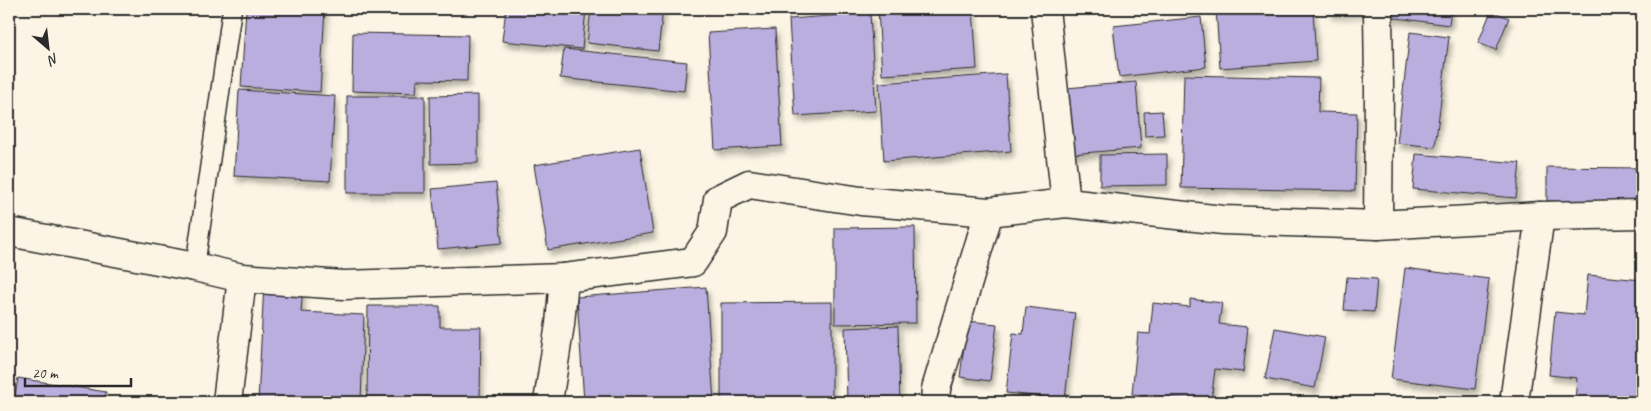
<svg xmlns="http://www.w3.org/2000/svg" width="1651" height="411" viewBox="0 0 1651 411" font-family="Caveat,sans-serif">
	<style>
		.building { fill: #baaedf; stroke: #2b2b2b; filter: url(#shadow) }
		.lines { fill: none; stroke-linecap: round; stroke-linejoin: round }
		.service-casing { stroke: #2b2b2b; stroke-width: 21 }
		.minor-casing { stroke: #2b2b2b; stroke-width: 31 }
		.service { stroke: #fcf5e5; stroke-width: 18 }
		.minor { stroke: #fcf5e5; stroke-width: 28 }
	</style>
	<defs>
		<filter id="shadow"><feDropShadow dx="3" dy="5.5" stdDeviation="2.5" flood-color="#0004"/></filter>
	</defs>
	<rect width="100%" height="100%" fill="#fcf5e5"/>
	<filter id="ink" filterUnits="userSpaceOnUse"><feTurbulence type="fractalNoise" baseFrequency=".02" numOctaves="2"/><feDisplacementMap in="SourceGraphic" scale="10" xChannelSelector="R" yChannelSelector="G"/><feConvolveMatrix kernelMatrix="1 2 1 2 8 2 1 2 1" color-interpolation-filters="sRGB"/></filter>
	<g filter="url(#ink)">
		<g class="building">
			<path d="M 246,9 L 325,9 L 320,92 L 241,87 Z"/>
			<path d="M 506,9 L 586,9 L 582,49 L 502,41 Z"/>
			<path d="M 591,9 L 663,9 L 658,51 L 587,43 Z"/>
			<path d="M 878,9 L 973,9 L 977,69 L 882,75 Z"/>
			<path d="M 1216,9 L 1313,9 L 1316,61 L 1220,68 Z"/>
			<path d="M 1328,9 L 1363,9 L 1363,12 L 1329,14 Z"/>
			<path d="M 1390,9 L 1451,9 L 1449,25 L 1389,17 Z"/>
			<path d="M 1491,11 L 1509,18 L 1496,50 L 1478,43 Z"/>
			<path d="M 870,13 L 876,111 L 795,116 L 789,19 Z"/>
			<path d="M 1201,17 L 1206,67 L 1119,77 L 1113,26 Z"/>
			<path d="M 775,29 L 782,146 L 715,150 L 708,33 Z"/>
			<path d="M 1410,32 L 1449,37 L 1435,147 L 1397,143 Z"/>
			<path d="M 353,33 L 468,35 L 467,81 L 417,80 L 416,93 L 352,91 Z"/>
			<path d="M 564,49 L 687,62 L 684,91 L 560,78 Z"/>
			<path d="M 1006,74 L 1011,151 L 884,161 L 879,83 Z"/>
			<path d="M 1184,75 L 1319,78 L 1318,112 L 1357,113 L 1355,191 L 1181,188 Z"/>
			<path d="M 1136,82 L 1141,148 L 1071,154 L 1066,88 Z"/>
			<path d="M 239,90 L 335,96 L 330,181 L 234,176 Z"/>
			<path d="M 478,95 L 478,163 L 431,164 L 430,96 Z"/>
			<rect x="347" y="96" width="78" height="97"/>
			<path d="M 1162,111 L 1164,135 L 1145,136 L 1144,112 Z"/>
			<path d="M 640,148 L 653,233 L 548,250 L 534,165 Z"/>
			<path d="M 1167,154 L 1167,185 L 1100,186 L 1100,155 Z"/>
			<path d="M 1416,154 L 1520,163 L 1516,198 L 1413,189 Z"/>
			<path d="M 1547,167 L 1642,168 L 1642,203 L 1547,201 Z"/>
			<path d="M 496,183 L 502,243 L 438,249 L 432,189 Z"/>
			<path d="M 915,227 L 916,323 L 835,324 L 835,228 Z"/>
			<path d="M 1405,268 L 1489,279 L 1475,389 L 1391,379 Z"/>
			<path d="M 1588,275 L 1642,280 L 1642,402 L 1604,402 L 1575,400 L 1577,378 L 1549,375 L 1555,312 L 1584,315 Z"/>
			<path d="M 1347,277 L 1377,279 L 1374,312 L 1344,310 Z"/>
			<path d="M 264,284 L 303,286 L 301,312 L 364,315 L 361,402 L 258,402 Z"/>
			<path d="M 706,287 L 714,402 L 584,402 L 577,297 Z"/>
			<path d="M 1190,299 L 1222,303 L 1219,324 L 1248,327 L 1243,372 L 1215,369 L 1211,402 L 1132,394 L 1138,333 L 1150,334 L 1153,303 L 1190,307 Z"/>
			<path d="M 832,302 L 832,402 L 721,402 L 721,303 Z"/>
			<path d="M 368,306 L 440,306 L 440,327 L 481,327 L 480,398 L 367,398 Z"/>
			<path d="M 1026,307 L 1075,313 L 1065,399 L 1006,393 L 1013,333 L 1023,334 Z"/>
			<path d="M 967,321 L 997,324 L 990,381 L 960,377 Z"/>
			<path d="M 898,326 L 900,402 L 847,402 L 845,328 Z"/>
			<path d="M 1275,328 L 1325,337 L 1315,388 L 1265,379 Z"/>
			<path d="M 18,378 L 106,392 L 105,402 L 14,402 Z"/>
		</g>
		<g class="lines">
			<defs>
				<path id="service" d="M 195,267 L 232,9"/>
				<g id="minor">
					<path d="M 1045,9 L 1066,203 L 1223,220 L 1378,225 L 1540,216 L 1642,214"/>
					<path d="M 1378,9 L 1379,88 L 1378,225"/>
					<path d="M 9,232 L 195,267 L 242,278 L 344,285 L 564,278"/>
					<path d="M 227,402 L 242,278"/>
					<path d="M 548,402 L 560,324 L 564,278 L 693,262 L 713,232 L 718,199 L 749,184 L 861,201 L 989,212 L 1066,203"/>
					<path d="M 935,402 L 936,389 L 989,212"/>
					<path d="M 1514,402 L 1540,216"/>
				</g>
			</defs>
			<use href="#service" class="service-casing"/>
			<use href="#minor" class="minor-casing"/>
			<use href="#service" class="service"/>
			<use href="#minor" class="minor"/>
		</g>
	</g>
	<rect width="1651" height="411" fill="none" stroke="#fcf5e5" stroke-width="30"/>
	<rect x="15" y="15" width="1621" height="381" fill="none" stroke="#2b2b2b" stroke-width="2" filter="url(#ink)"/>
	<g transform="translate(48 48) rotate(152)" stroke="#fcf5e5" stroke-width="4" paint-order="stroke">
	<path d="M0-4L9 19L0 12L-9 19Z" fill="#2b2b2b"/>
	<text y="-8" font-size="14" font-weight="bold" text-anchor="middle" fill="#2b2b2b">N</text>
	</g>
	<path d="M25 378v8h106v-8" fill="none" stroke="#2b2b2b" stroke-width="2.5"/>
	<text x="32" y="378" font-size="15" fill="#2b2b2b" stroke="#fcf5e5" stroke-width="4" paint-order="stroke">20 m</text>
</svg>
